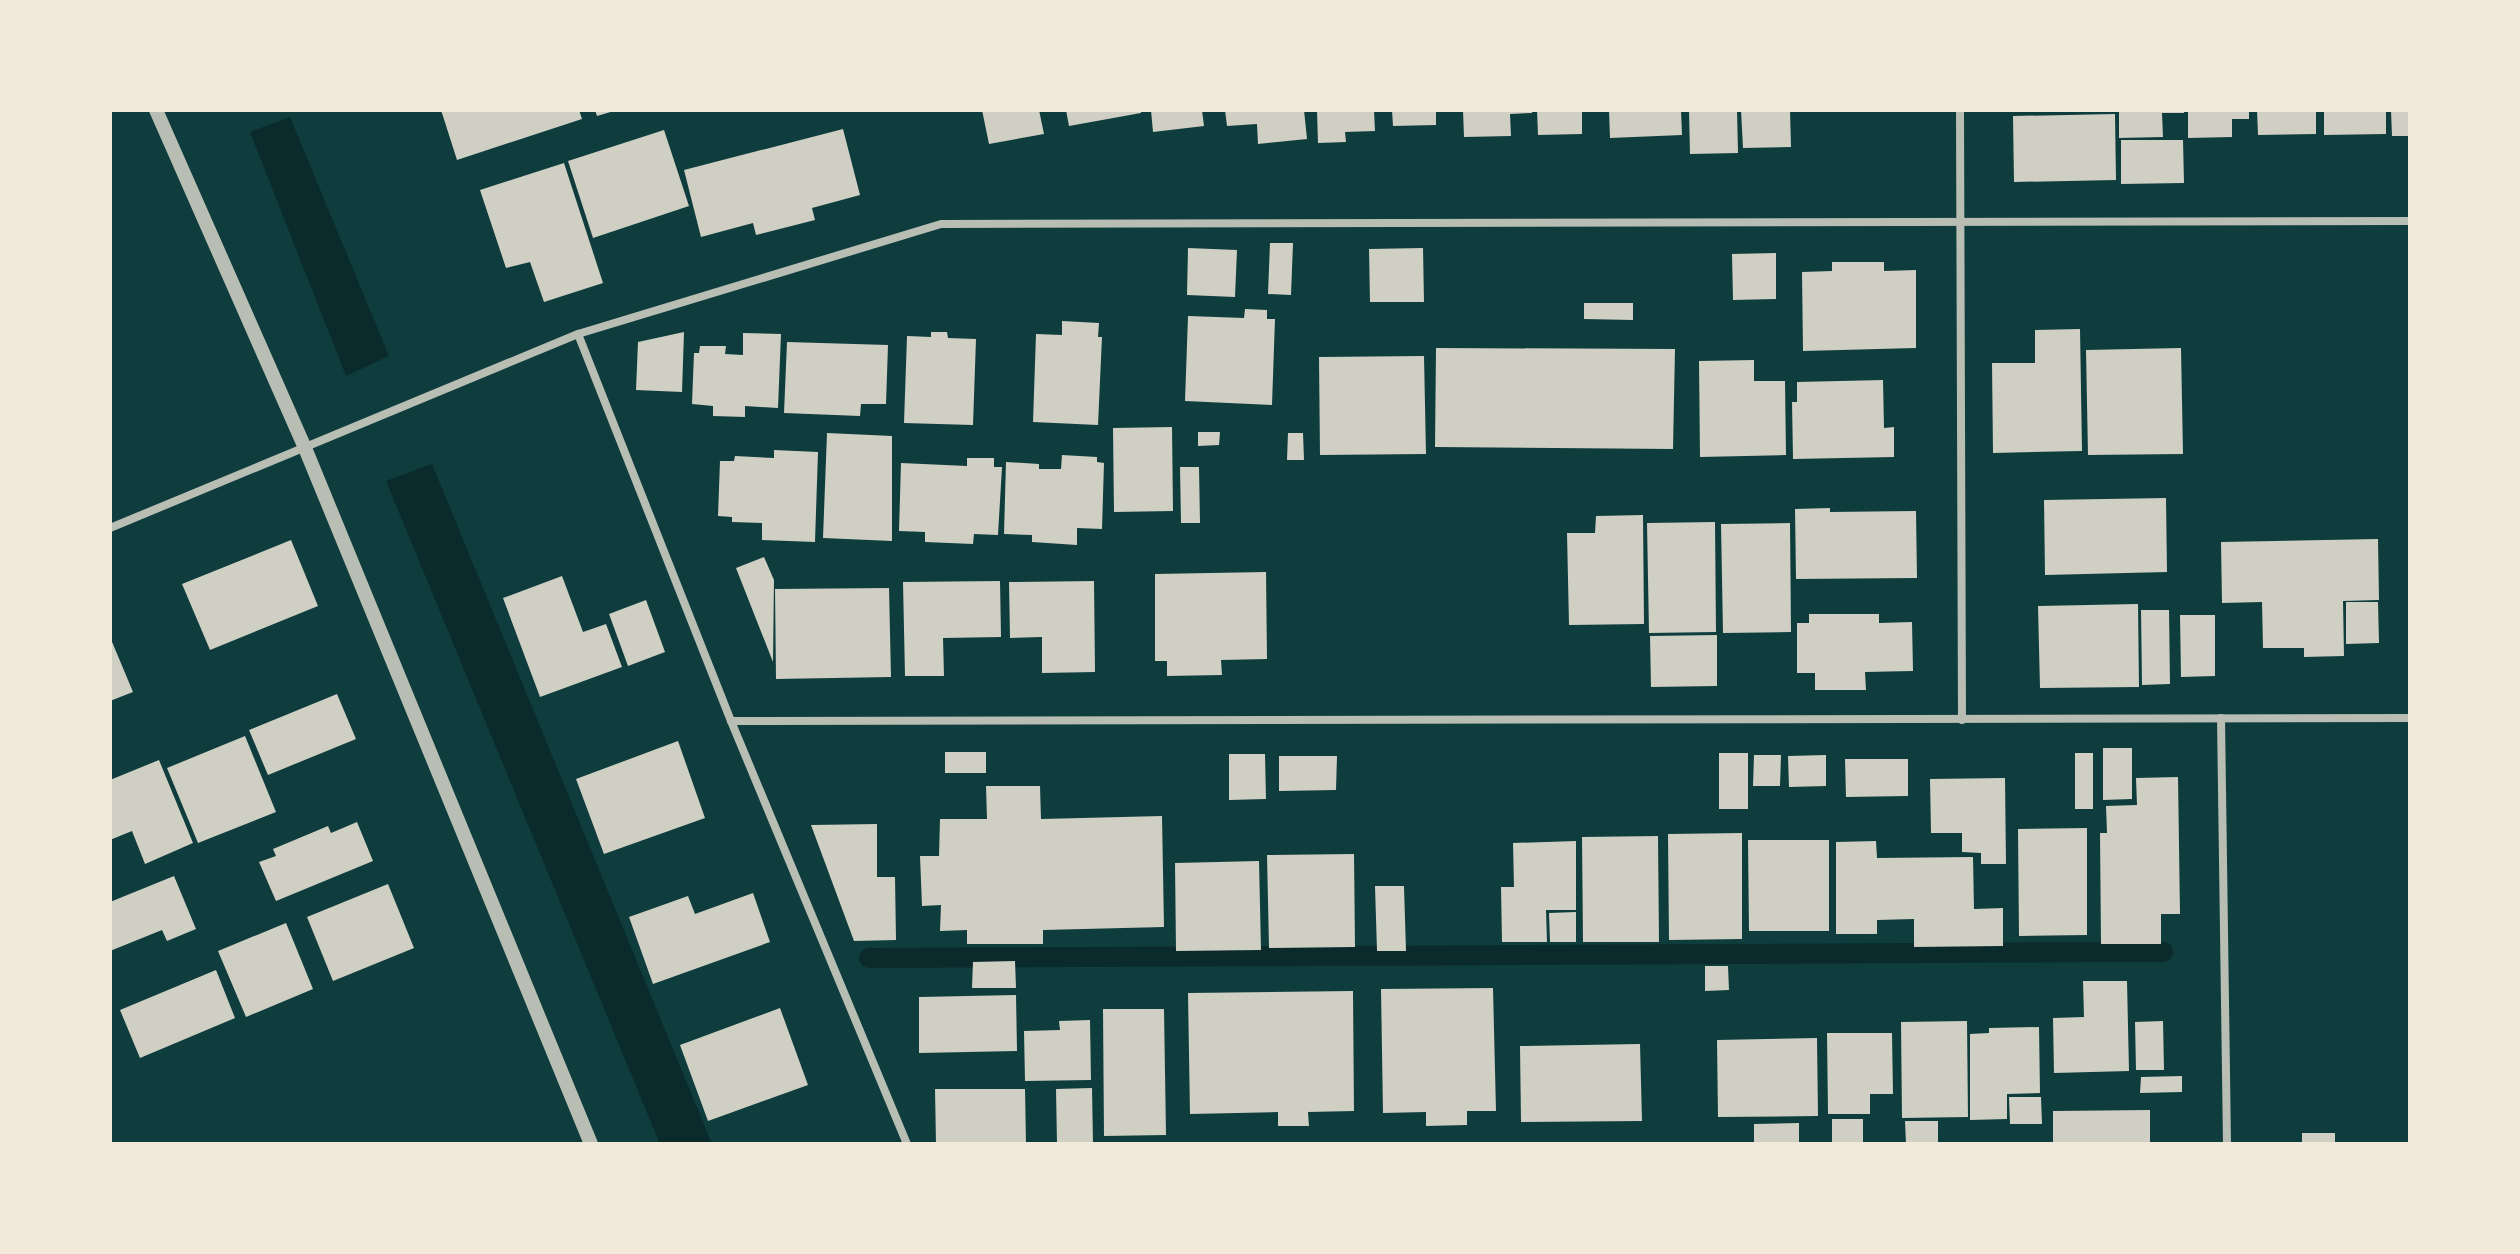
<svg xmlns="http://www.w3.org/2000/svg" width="2520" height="1254" viewBox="0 0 2520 1254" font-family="'Exo 2',sans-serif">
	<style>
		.water { fill: #0a2a2b }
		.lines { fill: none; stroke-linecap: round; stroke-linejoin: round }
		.stream { stroke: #0a2a2b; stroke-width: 20 }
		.building { fill: #cfcfc3 }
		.minor { stroke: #b8beb3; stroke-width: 8 }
		.tertiary { stroke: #b8beb3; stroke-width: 14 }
	</style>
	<rect width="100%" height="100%" fill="#0f3d3e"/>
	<g class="water">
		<path d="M 290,117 L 389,356 L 346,376 L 250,132 Z"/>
		<path d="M 432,464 L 712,1144 L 660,1144 L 386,481 Z"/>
	</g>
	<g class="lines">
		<path class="stream" d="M 869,958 L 2163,952"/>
	</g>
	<g class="building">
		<path d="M 441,110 L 579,110 L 582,119 L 457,160 Z"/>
		<path d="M 595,110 L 614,110 L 614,111 L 597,116 Z"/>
		<path d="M 982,110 L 1039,110 L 1044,134 L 989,144 Z"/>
		<path d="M 1066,110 L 1141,110 L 1141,113 L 1069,126 Z"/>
		<path d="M 1151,110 L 1202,110 L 1204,126 L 1153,132 Z"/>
		<path d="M 1225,110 L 1304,110 L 1307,139 L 1258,144 L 1257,124 L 1227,126 Z"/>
		<path d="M 1317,110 L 1374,110 L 1375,131 L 1345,132 L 1346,142 L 1318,143 Z"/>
		<path d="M 1392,110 L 1436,110 L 1436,125 L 1393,126 Z"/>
		<path d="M 1463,110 L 1532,110 L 1532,113 L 1510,114 L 1511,136 L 1464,137 Z"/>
		<path d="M 1537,110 L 1582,110 L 1582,134 L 1538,135 Z"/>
		<path d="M 1609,110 L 1681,110 L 1682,135 L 1610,138 Z"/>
		<path d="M 1689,110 L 1737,110 L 1738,153 L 1690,154 Z"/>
		<path d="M 1741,110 L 1790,110 L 1791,147 L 1743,148 Z"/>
		<path d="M 2119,110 L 2184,110 L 2184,113 L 2162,113 L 2163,137 L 2119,138 Z"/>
		<path d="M 2188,110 L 2249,110 L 2249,119 L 2232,119 L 2232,137 L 2188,138 Z"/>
		<path d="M 2257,110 L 2316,110 L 2316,134 L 2258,135 Z"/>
		<path d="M 2324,110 L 2386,110 L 2386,134 L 2324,135 Z"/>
		<path d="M 2391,110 L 2410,110 L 2410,136 L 2392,136 Z"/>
		<path d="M 2115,114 L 2116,180 L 2014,182 L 2013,116 Z"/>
		<path d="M 843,129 L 860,195 L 812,208 L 815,220 L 756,235 L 753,223 L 701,237 L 684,170 Z"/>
		<path d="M 664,130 L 689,206 L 593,238 L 568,161 Z"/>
		<path d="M 2121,140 L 2183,140 L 2184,183 L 2121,184 Z"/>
		<path d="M 564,163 L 603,283 L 544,302 L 530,262 L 506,268 L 480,190 Z"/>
		<path d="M 1270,243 L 1293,243 L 1291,295 L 1268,294 Z"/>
		<path d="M 1188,248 L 1237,250 L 1235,297 L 1187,295 Z"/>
		<path d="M 1423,248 L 1424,302 L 1370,302 L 1369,249 Z"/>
		<path d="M 1776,253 L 1776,299 L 1733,300 L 1732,254 Z"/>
		<path d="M 1832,262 L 1884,262 L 1884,271 L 1916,270 L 1916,348 L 1803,351 L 1802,272 L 1832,271 Z"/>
		<path d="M 1584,303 L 1633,303 L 1633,320 L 1584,319 Z"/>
		<path d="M 1245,309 L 1267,310 L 1267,319 L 1275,319 L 1272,405 L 1185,401 L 1188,316 L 1244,318 Z"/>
		<path d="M 1062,321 L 1099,323 L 1098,337 L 1102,337 L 1098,425 L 1033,422 L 1036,334 L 1062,335 Z"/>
		<path d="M 2080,329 L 2082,451 L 1993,453 L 1992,363 L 2035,363 L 2035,330 Z"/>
		<path d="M 684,332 L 682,392 L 636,390 L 638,342 Z"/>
		<path d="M 931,332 L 947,332 L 948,338 L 976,339 L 973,425 L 904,423 L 907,336 L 931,337 Z"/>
		<path d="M 743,333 L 781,334 L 778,408 L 745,406 L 745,417 L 713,416 L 713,406 L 692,404 L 694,353 L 699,353 L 700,346 L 726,346 L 725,354 L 743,355 Z"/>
		<path d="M 787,342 L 888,345 L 886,404 L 861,404 L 860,416 L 784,413 Z"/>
		<path d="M 1436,348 L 1675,349 L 1673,449 L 1435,447 Z"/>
		<path d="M 2181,348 L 2183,454 L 2088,455 L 2086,350 Z"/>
		<path d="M 1424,356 L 1426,454 L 1320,455 L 1319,357 Z"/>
		<path d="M 1754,360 L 1754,381 L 1785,381 L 1786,455 L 1700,457 L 1699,361 Z"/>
		<path d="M 1883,380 L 1884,428 L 1894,427 L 1894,457 L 1793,459 L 1792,402 L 1797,402 L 1797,382 Z"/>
		<path d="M 1172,427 L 1173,511 L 1114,512 L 1113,428 Z"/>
		<path d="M 1198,432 L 1220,432 L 1219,445 L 1198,446 Z"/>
		<path d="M 827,433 L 892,436 L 892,541 L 823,538 Z"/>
		<path d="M 1288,433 L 1303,433 L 1304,460 L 1287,460 Z"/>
		<path d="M 774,450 L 818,452 L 815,542 L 762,540 L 762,523 L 732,522 L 732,517 L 718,516 L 720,461 L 734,461 L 735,456 L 774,458 Z"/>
		<path d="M 1062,455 L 1097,457 L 1097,462 L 1104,463 L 1102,529 L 1077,528 L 1077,545 L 1032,542 L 1032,535 L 1004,534 L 1006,462 L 1039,464 L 1039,469 L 1061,469 Z"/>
		<path d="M 967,458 L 994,458 L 994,467 L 1002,467 L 998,535 L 974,534 L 973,544 L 925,542 L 925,532 L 899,531 L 901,463 L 967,466 Z"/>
		<path d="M 1180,467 L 1199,467 L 1200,523 L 1181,523 Z"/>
		<path d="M 2166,498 L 2167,572 L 2045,575 L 2044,500 Z"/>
		<path d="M 1830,508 L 1830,512 L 1916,511 L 1917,578 L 1796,579 L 1795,509 Z"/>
		<path d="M 1643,515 L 1644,624 L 1569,625 L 1567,533 L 1595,533 L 1596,516 Z"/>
		<path d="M 1715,522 L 1716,632 L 1649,633 L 1647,523 Z"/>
		<path d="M 1790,523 L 1791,632 L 1723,633 L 1721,524 Z"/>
		<path d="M 2378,539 L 2379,600 L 2343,601 L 2344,656 L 2304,657 L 2304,648 L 2263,648 L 2262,602 L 2222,603 L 2221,542 Z"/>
		<path d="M 291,540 L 318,606 L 210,650 L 182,584 Z"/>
		<path d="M 764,557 L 774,580 L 773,662 L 736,568 Z"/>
		<path d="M 1266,572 L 1267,659 L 1221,660 L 1222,675 L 1167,676 L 1167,661 L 1155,661 L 1155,574 Z"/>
		<path d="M 562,576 L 583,632 L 606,624 L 622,667 L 540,697 L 503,598 Z"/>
		<path d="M 1000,581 L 1001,637 L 943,638 L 944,676 L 905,676 L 903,582 Z"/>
		<path d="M 1094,581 L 1095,672 L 1042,673 L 1042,637 L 1010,638 L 1009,582 Z"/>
		<path d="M 889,588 L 891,677 L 776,679 L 775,589 Z"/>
		<path d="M 646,600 L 665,652 L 628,666 L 609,614 Z"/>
		<path d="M 2346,602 L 2378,602 L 2379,643 L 2346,644 Z"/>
		<path d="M 2138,604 L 2139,687 L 2040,688 L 2038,606 Z"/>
		<path d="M 2141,610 L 2169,610 L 2170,684 L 2142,685 Z"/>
		<path d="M 1809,614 L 1879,614 L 1879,623 L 1912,622 L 1913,671 L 1865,672 L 1866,690 L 1815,690 L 1815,673 L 1797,673 L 1797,623 L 1809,623 Z"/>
		<path d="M 2180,615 L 2215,615 L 2215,676 L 2181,677 Z"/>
		<path d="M 1717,635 L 1717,686 L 1651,687 L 1650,636 Z"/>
		<path d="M 110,637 L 133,692 L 110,701 Z"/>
		<path d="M 337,694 L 356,739 L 268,775 L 249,730 Z"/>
		<path d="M 245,736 L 276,812 L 198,843 L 167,768 Z"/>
		<path d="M 678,741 L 705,818 L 604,854 L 576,779 Z"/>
		<path d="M 2103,748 L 2132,748 L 2132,799 L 2103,800 Z"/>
		<rect x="945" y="752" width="41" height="21"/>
		<rect x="1719" y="753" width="29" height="56"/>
		<rect x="2075" y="753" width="18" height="56"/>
		<path d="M 1229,754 L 1265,754 L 1266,799 L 1229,800 Z"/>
		<path d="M 1754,755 L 1781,755 L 1780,786 L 1753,786 Z"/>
		<path d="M 1826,755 L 1826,786 L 1789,787 L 1788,756 Z"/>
		<path d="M 1279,756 L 1337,756 L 1336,790 L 1279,791 Z"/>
		<path d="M 1845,759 L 1908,759 L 1908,796 L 1846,797 Z"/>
		<path d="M 159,760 L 193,843 L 145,864 L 132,831 L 110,840 L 110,780 Z"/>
		<path d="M 2178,777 L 2180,914 L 2161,914 L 2161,944 L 2101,944 L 2100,833 L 2107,833 L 2106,806 L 2137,805 L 2136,778 Z"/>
		<path d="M 2005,778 L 2006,864 L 1981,864 L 1981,853 L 1962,852 L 1962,833 L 1931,833 L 1930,779 Z"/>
		<path d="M 986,786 L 1040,786 L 1041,819 L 1162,816 L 1164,927 L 1043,930 L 1043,944 L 967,944 L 967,930 L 940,931 L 941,905 L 922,906 L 920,856 L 939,856 L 940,819 L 987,819 Z"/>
		<path d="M 357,822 L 373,861 L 276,901 L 259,862 L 276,856 L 273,849 L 328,826 L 331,833 Z"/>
		<path d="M 877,824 L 877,877 L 895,877 L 896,940 L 854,941 L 811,825 Z"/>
		<path d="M 2087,828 L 2087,935 L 2019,936 L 2018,829 Z"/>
		<path d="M 1742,833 L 1742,939 L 1669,940 L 1668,834 Z"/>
		<path d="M 1658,836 L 1659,942 L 1583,942 L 1582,837 Z"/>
		<path d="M 1748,840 L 1829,840 L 1829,931 L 1749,931 Z"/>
		<path d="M 1576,841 L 1576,910 L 1546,910 L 1547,942 L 1502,942 L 1501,887 L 1514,887 L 1513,843 Z"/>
		<path d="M 1876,841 L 1877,858 L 1973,857 L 1974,909 L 2003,908 L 2003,946 L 1914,947 L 1914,919 L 1877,920 L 1877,934 L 1836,934 L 1836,842 Z"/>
		<path d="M 1354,854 L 1355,947 L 1269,948 L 1267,855 Z"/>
		<path d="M 1259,861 L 1261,950 L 1176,951 L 1175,863 Z"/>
		<path d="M 174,876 L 196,929 L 167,941 L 162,930 L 110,951 L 110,902 Z"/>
		<path d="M 388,884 L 414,948 L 333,981 L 307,917 Z"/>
		<path d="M 1375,886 L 1404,886 L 1406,951 L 1377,951 Z"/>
		<path d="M 753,893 L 770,942 L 653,984 L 629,917 L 688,896 L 695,914 Z"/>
		<path d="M 1576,912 L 1576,942 L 1550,942 L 1549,913 Z"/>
		<path d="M 286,923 L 313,989 L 246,1017 L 218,951 Z"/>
		<path d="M 1015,961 L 1016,988 L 972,988 L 973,962 Z"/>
		<path d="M 1705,966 L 1728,966 L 1729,990 L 1705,991 Z"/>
		<path d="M 216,970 L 235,1018 L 140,1058 L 120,1010 Z"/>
		<path d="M 2083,981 L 2127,981 L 2129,1071 L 2054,1073 L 2053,1018 L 2084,1017 Z"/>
		<path d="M 1493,988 L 1496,1111 L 1467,1111 L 1467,1125 L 1426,1126 L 1426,1112 L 1383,1113 L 1381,989 Z"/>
		<path d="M 1353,991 L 1354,1111 L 1308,1112 L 1309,1126 L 1278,1126 L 1278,1112 L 1190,1114 L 1188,993 Z"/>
		<path d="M 1016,995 L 1017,1051 L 919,1053 L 919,997 Z"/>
		<path d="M 780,1008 L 808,1085 L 708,1121 L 680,1045 Z"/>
		<path d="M 1103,1009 L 1164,1009 L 1166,1135 L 1104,1136 Z"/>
		<path d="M 1090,1020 L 1091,1080 L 1025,1081 L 1024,1031 L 1060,1030 L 1059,1021 Z"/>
		<path d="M 1967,1021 L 1968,1117 L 1902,1118 L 1901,1022 Z"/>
		<path d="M 2163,1021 L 2164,1070 L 2136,1070 L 2135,1022 Z"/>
		<path d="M 2039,1027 L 2040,1093 L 2007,1094 L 2007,1119 L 1970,1120 L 1970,1034 L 1989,1033 L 1989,1028 Z"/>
		<path d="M 1827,1033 L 1892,1033 L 1893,1094 L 1870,1094 L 1870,1114 L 1828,1114 Z"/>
		<path d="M 1817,1038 L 1818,1116 L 1718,1117 L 1717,1040 Z"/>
		<path d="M 1640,1044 L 1642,1121 L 1521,1122 L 1520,1046 Z"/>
		<path d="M 2182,1076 L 2182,1092 L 2140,1093 L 2141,1077 Z"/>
		<path d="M 1092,1088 L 1093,1144 L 1057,1144 L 1056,1089 Z"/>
		<path d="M 935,1089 L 1025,1089 L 1026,1144 L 936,1144 Z"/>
		<path d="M 2009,1097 L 2041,1097 L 2042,1124 L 2010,1124 Z"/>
		<path d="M 2150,1110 L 2150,1144 L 2053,1144 L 2053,1111 Z"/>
		<path d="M 1832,1119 L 1863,1119 L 1863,1143 L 1832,1142 Z"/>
		<path d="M 1905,1121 L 1938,1121 L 1938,1144 L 1906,1144 Z"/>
		<path d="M 1799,1123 L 1799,1144 L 1754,1144 L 1754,1124 Z"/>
		<rect x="2302" y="1133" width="33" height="11"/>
	</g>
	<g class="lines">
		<g class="minor">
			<path d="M 1960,110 L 1962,720"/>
			<path d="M 578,334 L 731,721 L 907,1144"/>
			<path d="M 110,528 L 578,334 L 941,224 L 2410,221"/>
			<path d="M 2221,718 L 2227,1144"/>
			<path d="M 731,721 L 2410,718"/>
		</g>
		<path class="tertiary" d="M 156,110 L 305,448 L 591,1144"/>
	</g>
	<rect width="2520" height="1254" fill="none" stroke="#f1e9da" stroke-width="224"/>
</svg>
